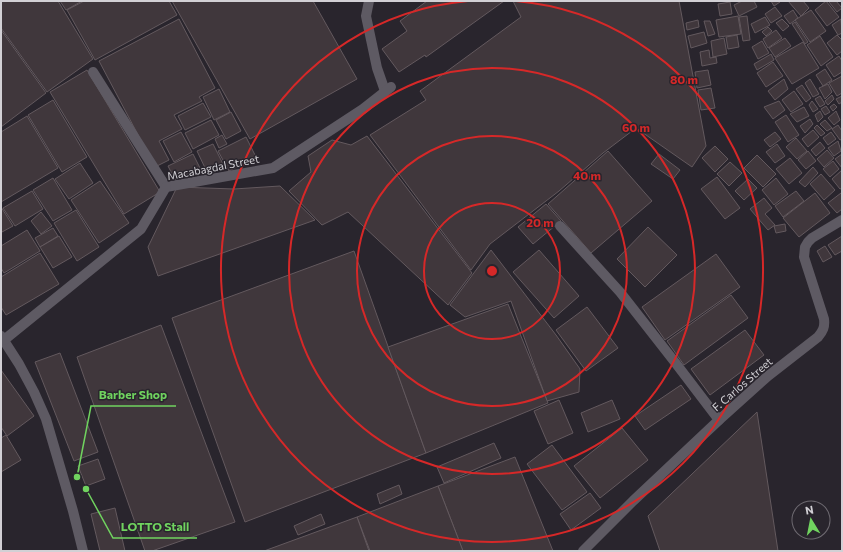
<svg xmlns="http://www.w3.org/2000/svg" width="843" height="552" viewBox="0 0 843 552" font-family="Commissioner,sans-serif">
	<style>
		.building { fill: #40373c; stroke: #63595e }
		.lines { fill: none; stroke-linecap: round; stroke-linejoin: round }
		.minor { stroke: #5e5a63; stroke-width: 10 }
		.ring { fill: none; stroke: #d62828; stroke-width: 2 }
		.labels { text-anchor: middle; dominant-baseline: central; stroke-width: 3; stroke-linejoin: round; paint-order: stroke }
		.street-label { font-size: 11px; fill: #d2d0d5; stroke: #29252d }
		.centre { fill: #d62828; stroke: #29252d; stroke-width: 2 }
		.ring-label { font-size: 12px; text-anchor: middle; font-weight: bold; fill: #d62828; stroke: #29252d; stroke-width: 3; stroke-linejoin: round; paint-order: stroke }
		.leader { fill: none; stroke: #70d35f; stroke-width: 1.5 }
		.callout-dot { fill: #70d35f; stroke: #29252d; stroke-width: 1.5 }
		.callout-label { font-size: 12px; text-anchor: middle; font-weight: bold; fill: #70d35f; stroke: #29252d; stroke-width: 3; stroke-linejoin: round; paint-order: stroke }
	</style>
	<rect width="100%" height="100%" fill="#29252d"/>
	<g class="building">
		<path d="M 1,1 L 58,1 L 93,59 L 47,92 L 1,28 Z"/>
		<path d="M 60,1 L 82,1 L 66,10 Z"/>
		<path d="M 84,1 L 169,1 L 177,15 L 95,60 L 67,10 Z"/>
		<path d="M 172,1 L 313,1 L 357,79 L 250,139 Z"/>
		<path d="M 427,1 L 504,1 L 426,57 L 425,55 L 399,72 L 382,49 L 407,31 L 400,21 Z"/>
		<path d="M 513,1 L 679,1 L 706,146 L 692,167 L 636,128 L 603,153 L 559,191 L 490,244 L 471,270 L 370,135 L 426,100 L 420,91 L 521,17 Z"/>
		<path d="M 742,1 L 754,1 L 757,7 L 739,16 L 734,5 Z"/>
		<path d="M 771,1 L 780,1 L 780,2 L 774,6 Z"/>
		<path d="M 788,1 L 803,1 L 809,8 L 801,16 Z"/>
		<path d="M 826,1 L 839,17 L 827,26 L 815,10 Z"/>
		<path d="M 831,1 L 836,1 L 842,8 L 837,12 L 829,2 Z"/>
		<path d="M 730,2 L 732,14 L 720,16 L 718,4 Z"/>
		<path d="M 775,7 L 782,16 L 771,23 L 765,14 Z"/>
		<path d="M 793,10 L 798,18 L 790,24 L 784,16 Z"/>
		<path d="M 811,10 L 826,31 L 810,42 L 795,20 Z"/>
		<path d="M 738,16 L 741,34 L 719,37 L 716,20 Z"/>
		<path d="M 747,16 L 750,40 L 743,41 L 739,17 Z"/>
		<path d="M 765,17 L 770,25 L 755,33 L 751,24 Z"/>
		<path d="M 179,19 L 215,88 L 199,97 L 202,101 L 174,115 L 182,129 L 159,141 L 169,160 L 155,167 L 99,61 Z"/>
		<path d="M 782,19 L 789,26 L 783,31 L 776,23 Z"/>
		<path d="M 841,19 L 842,33 L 838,35 L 832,25 Z"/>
		<path d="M 698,20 L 699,27 L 687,30 L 686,23 Z"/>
		<path d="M 704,21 L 710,21 L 715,34 L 708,36 Z"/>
		<path d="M 795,22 L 808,42 L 805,44 L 792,24 Z"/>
		<path d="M 768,27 L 772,31 L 766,36 L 762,32 Z"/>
		<path d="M 1,30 L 46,93 L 1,127 Z"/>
		<path d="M 776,30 L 782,38 L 768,48 L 763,39 Z"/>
		<path d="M 704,32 L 707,43 L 691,48 L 688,36 Z"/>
		<path d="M 737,35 L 739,47 L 728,49 L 726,37 Z"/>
		<path d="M 837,35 L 842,40 L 842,51 L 837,55 L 827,43 Z"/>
		<path d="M 820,36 L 833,57 L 821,66 L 807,45 Z"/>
		<path d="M 724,38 L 727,54 L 713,57 L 711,41 Z"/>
		<path d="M 785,38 L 791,46 L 775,57 L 769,48 Z"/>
		<path d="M 762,41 L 769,53 L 758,59 L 752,47 Z"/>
		<path d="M 803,42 L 819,68 L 792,84 L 775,58 Z"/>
		<path d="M 709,50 L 710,58 L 716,57 L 717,63 L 702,66 L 700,52 Z"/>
		<path d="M 771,54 L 774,60 L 757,70 L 754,64 Z"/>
		<path d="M 839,56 L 842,61 L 842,72 L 834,77 L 826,65 Z"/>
		<path d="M 773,62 L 783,76 L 766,87 L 757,73 Z"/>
		<path d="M 825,69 L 832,80 L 823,86 L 816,75 Z"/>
		<path d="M 87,70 L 160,192 L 124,214 L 50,92 Z"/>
		<path d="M 708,70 L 711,85 L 697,88 L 695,72 Z"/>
		<path d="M 842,76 L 842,93 L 837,96 L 829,83 Z"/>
		<path d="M 784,79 L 788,89 L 775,100 L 768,91 Z"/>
		<path d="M 810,79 L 819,94 L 813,97 L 805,83 Z"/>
		<path d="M 828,84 L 832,92 L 825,99 L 819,88 Z"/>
		<path d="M 802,85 L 811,98 L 806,102 L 796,89 Z"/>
		<path d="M 711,88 L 715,108 L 701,110 L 698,90 Z"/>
		<path d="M 219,89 L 230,112 L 214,120 L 203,97 Z"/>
		<path d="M 794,91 L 803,104 L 791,112 L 782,100 Z"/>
		<path d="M 832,95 L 834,99 L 828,105 L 825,101 Z"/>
		<path d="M 820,96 L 825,104 L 820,107 L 815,99 Z"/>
		<path d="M 842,96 L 842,102 L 839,104 L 836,99 Z"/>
		<path d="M 53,100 L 87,157 L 62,172 L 28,115 Z"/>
		<path d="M 779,101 L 785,110 L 773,119 L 764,107 Z"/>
		<path d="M 812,101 L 818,109 L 813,112 L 809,105 Z"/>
		<path d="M 203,103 L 211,117 L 185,130 L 178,116 Z"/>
		<path d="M 834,104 L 837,107 L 833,111 L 830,107 Z"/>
		<path d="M 826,106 L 830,112 L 825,115 L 821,109 Z"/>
		<path d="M 804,107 L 809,116 L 797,122 L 790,114 Z"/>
		<path d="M 820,111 L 823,117 L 818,122 L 815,115 Z"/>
		<path d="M 836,111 L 840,120 L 834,125 L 828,118 Z"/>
		<path d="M 231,112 L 241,131 L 226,139 L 216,120 Z"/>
		<path d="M 786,115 L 799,135 L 788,142 L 775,122 Z"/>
		<path d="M 27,116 L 58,168 L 1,202 L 1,132 Z"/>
		<path d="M 810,119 L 813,124 L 805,133 L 800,126 Z"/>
		<path d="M 211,120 L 219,135 L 193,149 L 185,133 Z"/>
		<path d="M 825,120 L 832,128 L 827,131 L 820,124 Z"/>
		<path d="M 817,125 L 825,133 L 821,136 L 814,128 Z"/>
		<path d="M 838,125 L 842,131 L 842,139 L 840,140 L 832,129 Z"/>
		<path d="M 813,130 L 819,137 L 808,147 L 802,139 Z"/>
		<path d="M 181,132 L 192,152 L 174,162 L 163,141 Z"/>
		<path d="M 775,132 L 781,139 L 770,147 L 764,140 Z"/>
		<path d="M 831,132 L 836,139 L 828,145 L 823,138 Z"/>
		<path d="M 222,135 L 227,144 L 219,148 L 215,139 Z"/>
		<path d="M 367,136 L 472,273 L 448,305 L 348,212 L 322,225 L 289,191 L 311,172 L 308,156 L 332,140 L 351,145 Z"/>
		<path d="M 246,137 L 256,157 L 229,171 L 218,151 Z"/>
		<path d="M 796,138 L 807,151 L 797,159 L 786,147 Z"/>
		<path d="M 838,141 L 841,151 L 834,156 L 828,148 Z"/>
		<path d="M 820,142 L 825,148 L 816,156 L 811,150 Z"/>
		<path d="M 213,144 L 223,164 L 207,172 L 197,151 Z"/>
		<path d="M 777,144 L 785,156 L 775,163 L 766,152 Z"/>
		<path d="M 715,146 L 728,159 L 715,172 L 702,158 Z"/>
		<path d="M 827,150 L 834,158 L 824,167 L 817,159 Z"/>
		<path d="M 608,151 L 652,201 L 591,253 L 548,204 Z"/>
		<path d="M 808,151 L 816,161 L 806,169 L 798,160 Z"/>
		<path d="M 193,154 L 200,168 L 175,180 L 168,166 Z"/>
		<path d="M 659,154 L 680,170 L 673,179 L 651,164 Z"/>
		<path d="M 842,154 L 842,168 L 835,159 Z"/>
		<path d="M 757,155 L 776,174 L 763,187 L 744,168 Z"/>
		<path d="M 790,158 L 802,173 L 789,184 L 776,169 Z"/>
		<path d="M 833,161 L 839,169 L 830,177 L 823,169 Z"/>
		<path d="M 730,162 L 742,173 L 729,186 L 717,174 Z"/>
		<path d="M 80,163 L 93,183 L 69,199 L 55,179 Z"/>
		<path d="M 813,167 L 818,173 L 805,187 L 799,182 Z"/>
		<path d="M 842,170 L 842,188 L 840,189 L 832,179 Z"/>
		<path d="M 821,174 L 835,190 L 824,200 L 810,184 Z"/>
		<path d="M 717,177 L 740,208 L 725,219 L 701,189 Z"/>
		<path d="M 53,178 L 72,210 L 53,221 L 33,190 Z"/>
		<path d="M 776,178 L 788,194 L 774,205 L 762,190 Z"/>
		<path d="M 748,179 L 757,188 L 744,200 L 735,191 Z"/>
		<path d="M 100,181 L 129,223 L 99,243 L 71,200 Z"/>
		<path d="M 280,186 L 315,220 L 158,276 L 148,247 L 177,187 L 234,189 Z"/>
		<path d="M 32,191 L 43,209 L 15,226 L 3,208 Z"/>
		<path d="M 796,191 L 804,201 L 783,217 L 775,206 Z"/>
		<path d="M 815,193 L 830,213 L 799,237 L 783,218 Z"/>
		<path d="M 841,193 L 842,194 L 842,209 L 837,213 L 828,203 Z"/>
		<path d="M 764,198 L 772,208 L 765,214 L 775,225 L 768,230 L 750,209 Z"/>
		<path d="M 546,204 L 561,221 L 533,244 L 518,227 Z"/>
		<path d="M 1,207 L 13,226 L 2,232 L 1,230 Z"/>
		<path d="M 76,210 L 99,247 L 77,261 L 54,223 Z"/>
		<path d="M 41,212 L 52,226 L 41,234 L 31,221 Z"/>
		<path d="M 785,224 L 786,231 L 776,233 L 774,226 Z"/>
		<path d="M 648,227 L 677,255 L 645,287 L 617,259 Z"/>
		<path d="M 53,228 L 58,236 L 40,247 L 35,238 Z"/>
		<path d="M 27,230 L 40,251 L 4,273 L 1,268 L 1,246 Z"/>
		<path d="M 59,236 L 72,257 L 53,268 L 40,247 Z"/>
		<path d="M 842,236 L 842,251 L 835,255 L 828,245 Z"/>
		<path d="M 825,246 L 832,257 L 823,262 L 817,251 Z"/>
		<path d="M 491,250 L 556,335 L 580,369 L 579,392 L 547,401 L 511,301 L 465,317 L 450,305 Z"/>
		<path d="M 539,250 L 579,296 L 554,318 L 513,272 Z"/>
		<path d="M 354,251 L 426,453 L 245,522 L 172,318 Z"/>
		<path d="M 40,253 L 59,284 L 6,315 L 1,307 L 1,277 Z"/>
		<path d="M 716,254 L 740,287 L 665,340 L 642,307 Z"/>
		<path d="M 731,295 L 748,318 L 684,365 L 667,341 Z"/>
		<path d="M 508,304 L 548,403 L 426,453 L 388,347 Z"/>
		<path d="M 587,307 L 618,348 L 586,371 L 556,330 Z"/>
		<path d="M 161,325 L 235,522 L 152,551 L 145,551 L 77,357 Z"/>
		<path d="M 745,330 L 764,355 L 710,395 L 691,369 Z"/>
		<path d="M 60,353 L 98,452 L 74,461 L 35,362 Z"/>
		<path d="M 1,370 L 34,416 L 7,436 L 1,427 Z"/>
		<path d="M 681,385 L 691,399 L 645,430 L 635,416 Z"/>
		<path d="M 559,400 L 573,433 L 548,444 L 534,411 Z"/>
		<path d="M 612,400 L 620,419 L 588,432 L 581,413 Z"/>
		<path d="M 757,412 L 778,551 L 660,551 L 648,516 Z"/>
		<path d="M 622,428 L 648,460 L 600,498 L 574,466 Z"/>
		<path d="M 6,435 L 21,460 L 1,472 L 1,438 Z"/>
		<path d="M 494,443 L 501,458 L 444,483 L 437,467 Z"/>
		<path d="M 552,445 L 587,492 L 562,510 L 527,464 Z"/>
		<path d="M 515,457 L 553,551 L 463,551 L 438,486 Z"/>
		<path d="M 98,459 L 105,479 L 86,486 L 78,466 Z"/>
		<path d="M 399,485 L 402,494 L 380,504 L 377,494 Z"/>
		<path d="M 438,486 L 463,551 L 370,551 L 357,517 Z"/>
		<path d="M 590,493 L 601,508 L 571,530 L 560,514 Z"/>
		<path d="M 115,508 L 125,551 L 100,551 L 91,514 Z"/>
		<path d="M 321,514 L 325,524 L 298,535 L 294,526 Z"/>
		<path d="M 357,517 L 369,551 L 264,551 Z"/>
	</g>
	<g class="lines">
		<g class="minor">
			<path d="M 369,1 L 366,16 L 377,68 L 385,91"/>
			<path d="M 93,72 L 166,187"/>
			<path d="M 166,187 L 273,168 L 363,109 L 391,87"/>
			<path d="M 560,226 L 620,292 L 674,361 L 719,420"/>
			<path d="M 1,336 L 19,364 L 34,392 L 46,419 L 73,511 L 83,551"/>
			<path d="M 4,340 L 141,229 L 166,187"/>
			<path d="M 583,551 L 633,501 L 719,420 L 768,376 L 818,337 C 823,331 825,327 824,319 L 804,257 L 805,247 L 808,242 L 812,238 L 842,220"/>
		</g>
	</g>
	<g class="ring">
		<circle cx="492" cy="271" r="68"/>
		<circle cx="492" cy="271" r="135"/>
		<circle cx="492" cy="271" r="203"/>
		<path d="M516 1A271 271 0 1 1 468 1"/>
	</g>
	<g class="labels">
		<g class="street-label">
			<text transform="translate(213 167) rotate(-11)">Macabagdal Street</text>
			<text transform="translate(742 384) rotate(-41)">F. Carlos Street</text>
		</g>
	</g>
	<circle cx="492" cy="271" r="6" class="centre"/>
	<g class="ring-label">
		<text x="684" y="84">80 m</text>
		<text x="636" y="132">60 m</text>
		<text x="587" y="180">40 m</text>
		<text x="540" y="227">20 m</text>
	</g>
	<path class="leader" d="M77 477L91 406H176M86 489L113 538H197"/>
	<g class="callout-dot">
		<circle cx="77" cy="477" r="4"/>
		<circle cx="86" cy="489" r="4"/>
	</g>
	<g class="callout-label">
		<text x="133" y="399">Barber Shop</text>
		<text x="155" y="531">LOTTO Stall</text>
	</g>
	<rect width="843" height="552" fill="none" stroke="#d2d0d5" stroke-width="4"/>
	<g transform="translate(811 520) rotate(350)"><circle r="19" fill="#29252d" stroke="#6d6970"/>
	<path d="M0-3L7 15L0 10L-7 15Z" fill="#70d35f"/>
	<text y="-6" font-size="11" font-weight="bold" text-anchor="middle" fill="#d2d0d5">N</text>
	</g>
</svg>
